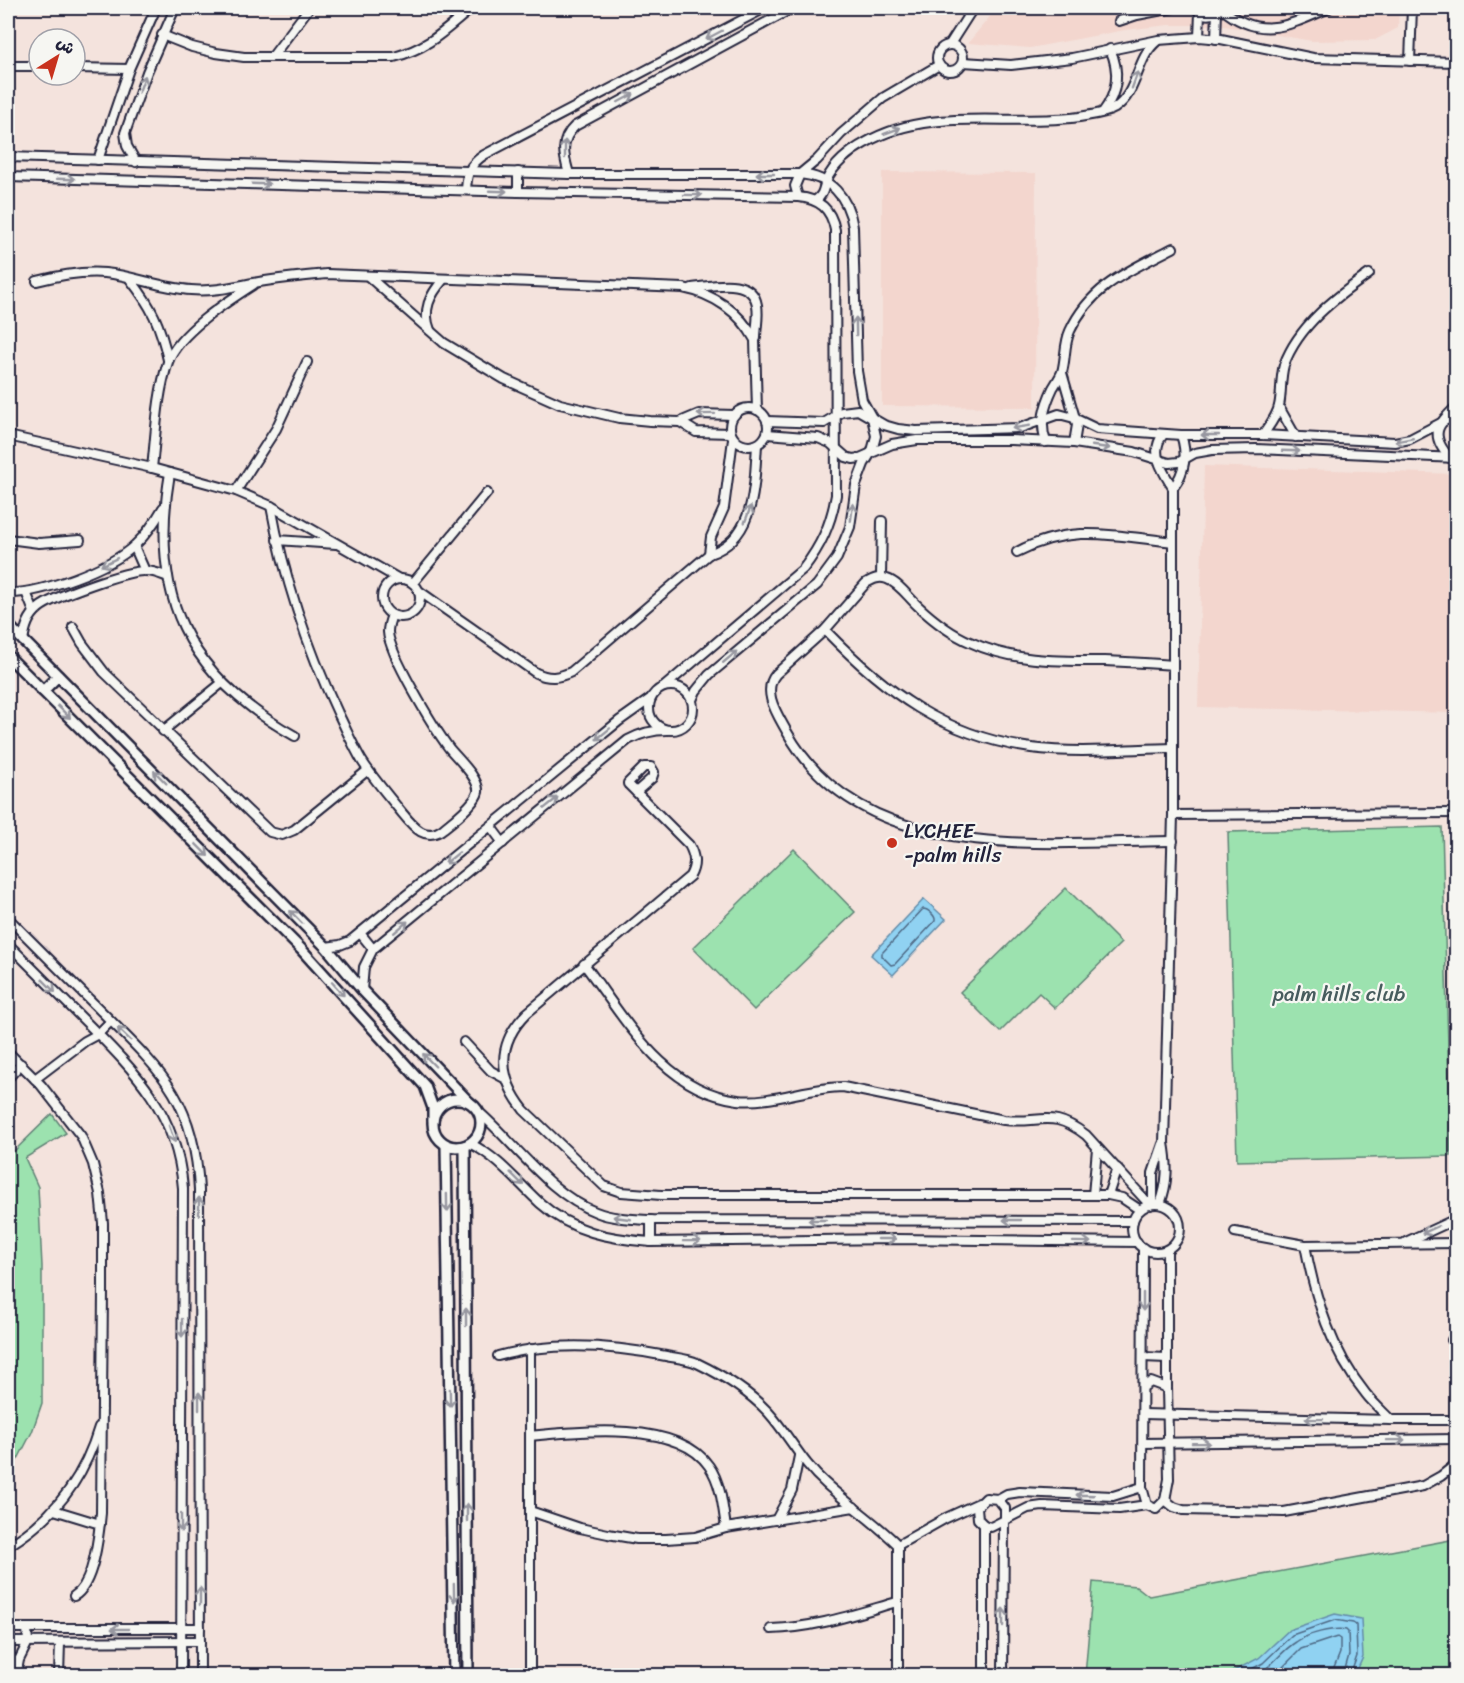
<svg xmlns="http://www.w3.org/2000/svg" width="1464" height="1683" viewBox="0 0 1464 1683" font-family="Sriracha,'Playpen Sans Arabic',sans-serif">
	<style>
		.built { fill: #f3d6ce }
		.green { fill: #9ce2af; stroke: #5f8275; stroke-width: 1.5 }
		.water { fill: #90d2f2; stroke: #648ca9; stroke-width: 1.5 }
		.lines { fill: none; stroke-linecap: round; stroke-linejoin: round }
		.shore { stroke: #4e6884; stroke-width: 1.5 }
		.minor-casing { stroke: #22223b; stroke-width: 12 }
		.tertiary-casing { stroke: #22223b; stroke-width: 14 }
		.minor { stroke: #f6f6f2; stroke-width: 8 }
		.tertiary { stroke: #f6f6f2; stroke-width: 9 }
		.oneway { stroke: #9797a0 }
		.poi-dot { fill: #c8321e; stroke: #f6f6f2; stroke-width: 2 }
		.labels { text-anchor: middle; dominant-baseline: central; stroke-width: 4.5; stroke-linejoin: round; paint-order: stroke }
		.poi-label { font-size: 21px; fill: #22223b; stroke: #f6f6f2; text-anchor: start }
		.park-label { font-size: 21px; fill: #475c5e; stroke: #f6f6f2 }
	</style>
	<rect width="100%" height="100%" fill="#f4e3dd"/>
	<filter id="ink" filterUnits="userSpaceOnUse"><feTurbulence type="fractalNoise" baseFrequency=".0167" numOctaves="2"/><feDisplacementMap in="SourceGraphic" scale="12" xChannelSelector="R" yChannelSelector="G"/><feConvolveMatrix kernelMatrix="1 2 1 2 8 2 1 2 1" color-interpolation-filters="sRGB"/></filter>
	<g filter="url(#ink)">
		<g class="built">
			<path d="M 997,8 L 1399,8 L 1398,28 L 1375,40 L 1312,41 L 1219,25 L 1169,25 L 1125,30 L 1030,48 L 968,43 Z"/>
			<path d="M 882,172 L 1036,173 L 1035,407 L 882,406 Z"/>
			<path d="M 1204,466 L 1456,474 L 1456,713 L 1198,707 Z"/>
		</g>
		<g class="green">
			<path d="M 1442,827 L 1451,1156 L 1237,1161 L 1228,832 Z"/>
			<path d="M 794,849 L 855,912 L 754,1010 L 693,948 Z"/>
			<path d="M 1066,888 L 1121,943 L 1055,1008 L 1039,993 L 1000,1032 L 960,992 Z"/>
			<path d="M 52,1114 L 66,1133 L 25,1158 L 38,1187 L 42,1266 L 42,1403 L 32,1432 L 18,1459 L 8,1470 L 8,1157 Z"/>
			<path d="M 1456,1539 L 1456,1614 L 1455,1618 L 1456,1675 L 1085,1676 L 1093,1582 L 1136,1586 L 1149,1596 Z"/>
		</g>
		<g class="water">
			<path d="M 924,899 L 946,919 L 893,975 L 871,955 Z"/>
			<path d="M 1335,1614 L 1361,1619 L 1363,1657 L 1355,1675 L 1226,1675 L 1259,1658 L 1289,1630 Z"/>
		</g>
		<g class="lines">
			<g class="shore">
				<path d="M 923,909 C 928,909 936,916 935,921 L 895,964 L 891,965 L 882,956 L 882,953 Z"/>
				<path d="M 1239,1676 L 1263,1663 L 1292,1635 L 1335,1620 L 1353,1623 L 1356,1625 L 1357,1656 L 1350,1676"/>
				<path d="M 1256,1676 C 1272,1667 1281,1651 1296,1642 C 1307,1634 1334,1627 1346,1630 L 1348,1632 L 1349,1655 L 1343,1676"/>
				<path d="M 1274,1676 L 1301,1649 L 1337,1637 L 1340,1639 L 1340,1653 L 1334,1668 L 1334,1676"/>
			</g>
			<defs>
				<g id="minor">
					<path d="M 1196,8 C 1202,17 1213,17 1220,8"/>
					<path d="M 1221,8 C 1260,41 1288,26 1329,8"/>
					<path d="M 1119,21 L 1137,15 L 1173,8"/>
					<path d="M 162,35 L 192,47 L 216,53 L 244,57 L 394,57 C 429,48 445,30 472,8"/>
					<path d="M 1199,37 L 1200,13"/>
					<path d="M 1216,39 L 1217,11"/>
					<path d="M 950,44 L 973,8"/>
					<circle cx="950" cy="58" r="13"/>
					<path d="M 272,57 L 309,8"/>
					<path d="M 1410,61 L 1412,8"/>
					<path d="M 963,62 L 1011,65 L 1072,58 L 1158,40 L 1199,37 L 1221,39 L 1313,58 L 1456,62"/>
					<path d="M 8,66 L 39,66"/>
					<path d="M 75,68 L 129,69"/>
					<path d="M 1103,112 C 1118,92 1120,71 1110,49"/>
					<path d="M 8,157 L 569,174 L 800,174 C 831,177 848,197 853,227 L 857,371 L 862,400 L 872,418 L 876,436 L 872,451 L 864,464 L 856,485 L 850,527 L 837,558 L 817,585 L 709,675 L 696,691 L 692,700"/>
					<path d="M 98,160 L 129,69 L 156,8"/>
					<path d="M 136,162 L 127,146 L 125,133 L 147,72 L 175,8"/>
					<path d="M 569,174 C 564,156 559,141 575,126 L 793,8"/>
					<path d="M 8,177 L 518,192 L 798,197 C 820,199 831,209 835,230 L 836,495 C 831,524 821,546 803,569 L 665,686"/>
					<path d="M 466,190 C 467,173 469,165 484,155 L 765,8"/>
					<path d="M 518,192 L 518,172"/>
					<path d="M 798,197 L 795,186 L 800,174 L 817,160 L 841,134 L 883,98 L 939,65"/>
					<path d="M 816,200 C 824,194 823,189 826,181 C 833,165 850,151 865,143 C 931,105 1008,127 1079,117 C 1090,115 1105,114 1115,108 C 1139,92 1135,59 1157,41"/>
					<path d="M 369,277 L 444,343 L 504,379 L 560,404 L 619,418 L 650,421 L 680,422 L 699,414 L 734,415"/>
					<path d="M 130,279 C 152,307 160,324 168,360"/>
					<path d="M 37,281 C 60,275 82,271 105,273 C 135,276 161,288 191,290 C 214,292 236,286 259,282 C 282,278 304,276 327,274 L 683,288 C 714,294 740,312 755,340 L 757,410"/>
					<path d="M 692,288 C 713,286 752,276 757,305 C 759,316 756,328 756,338"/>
					<path d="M 430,330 C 422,310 430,295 443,280"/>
					<path d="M 1062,373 L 1077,425 L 1074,443"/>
					<path d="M 1279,407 L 1296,437"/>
					<circle cx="749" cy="427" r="19"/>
					<path d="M 767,421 L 824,423 L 842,412 L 858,410 L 884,425 L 898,429 L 916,431 L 1020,428 L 1059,414 L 1074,418 L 1097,429 L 1181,435 L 1263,435 L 1395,442 L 1410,439 L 1456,415"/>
					<path d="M 680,422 L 696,432 L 730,433"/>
					<path d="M 767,434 L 818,438 L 830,443 L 846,457 L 853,459 L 860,458 L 892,444 L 917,440 L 1011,440 L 1074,443 L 1134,452 L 1169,463 L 1179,462 L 1195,453 L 1212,450 L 1256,449 L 1456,458"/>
					<path d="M 1263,435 C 1269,426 1277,416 1279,406 C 1282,393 1280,379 1284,365 C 1298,326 1336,297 1369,274"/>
					<path d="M 8,436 L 152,468 L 236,491 L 271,506 L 399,579"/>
					<path d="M 1046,442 C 1039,423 1045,405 1053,388 C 1056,383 1060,377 1062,372 C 1066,358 1064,344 1070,331 C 1091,285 1131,270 1173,248"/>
					<path d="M 1450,458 C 1429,435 1437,425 1456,407"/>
					<path d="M 152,468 C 156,433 157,395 168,362 C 178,333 228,301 253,285"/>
					<path d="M 170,473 C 149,595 186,675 295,736"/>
					<path d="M 1173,488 C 1185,472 1188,455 1181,435"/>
					<path d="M 236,491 L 276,429 L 307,362"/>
					<path d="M 271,506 C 284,578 307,647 338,713 C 346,729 353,746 362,761 C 373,778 386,793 398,808 C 410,822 424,845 444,828 C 453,821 476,802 478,792 C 480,779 457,758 449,748 C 434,728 389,654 388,632 C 388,626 390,620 392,615"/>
					<path d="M 8,539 L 39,543 L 80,540"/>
					<path d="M 277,540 L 336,544"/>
					<path d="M 134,546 L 145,571"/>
					<path d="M 1017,552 C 1072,523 1115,536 1173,542"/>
					<path d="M 709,554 L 711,537 L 724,508 L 733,439"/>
					<path d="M 881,577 L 882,521"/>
					<circle cx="401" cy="598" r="19"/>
					<path d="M 413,583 L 487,493"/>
					<path d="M 419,591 L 536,673 C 549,679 558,678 571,672 L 709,554 C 756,538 754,486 757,445"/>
					<path d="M 26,592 L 34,612"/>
					<path d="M 8,593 C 41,594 111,568 135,545 C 147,534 155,522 163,508"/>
					<path d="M 73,627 L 82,643 L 104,672 L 270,832 L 282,835 L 294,830 L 368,770"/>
					<path d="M 825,630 C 885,692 944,736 1031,748 C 1078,754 1126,749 1173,748"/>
					<path d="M 23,641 C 25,628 28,617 39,608 C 52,597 128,570 145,571 C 154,571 160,574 168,577"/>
					<circle cx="671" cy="708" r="22"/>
					<path d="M 163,731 L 222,683"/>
					<path d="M 636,792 L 652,778 L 654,772 L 651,767 L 644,767 L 628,783 L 628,784 L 689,845 C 695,856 696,865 690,876 L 527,1013 C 496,1044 498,1077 524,1110 L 604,1186 L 621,1192 L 661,1195 L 1108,1195 L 1122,1198 L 1140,1210"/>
					<path d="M 1173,815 L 1456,813"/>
					<path d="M 491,827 L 503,843"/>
					<path d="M 1173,841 C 1043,842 862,866 787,732 C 778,715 761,692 776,674 L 825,630 L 866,583 C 873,579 879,576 887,579 C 899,583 908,597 918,606 C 933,620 951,634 970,642 C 1013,662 1058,661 1105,661 C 1128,662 1150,663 1173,665"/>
					<path d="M 8,918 C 38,948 68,978 98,1008 C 159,1069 195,1098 199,1190 L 200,1676"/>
					<path d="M 360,933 L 373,949"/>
					<path d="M 8,944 C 34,970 60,996 86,1022 C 137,1073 177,1113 183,1188 L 181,1676"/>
					<path d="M 326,947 L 340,945 L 350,941 L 619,721 L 650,699"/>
					<path d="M 584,964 C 625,1018 663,1091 738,1100 C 770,1104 809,1087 843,1087 L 1004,1120 C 1042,1124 1051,1108 1086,1135 L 1150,1205"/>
					<path d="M 362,990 L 364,967 L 373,949 L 628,740 C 641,733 652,730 667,730"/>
					<path d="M 464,1042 L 491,1071 L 506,1079"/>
					<path d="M 8,1052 L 41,1085 L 81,1136 L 93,1164 L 100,1193 L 103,1223 L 103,1291 L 101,1513 C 99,1534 94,1585 74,1596"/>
					<path d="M 8,1078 L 21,1064"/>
					<path d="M 35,1079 L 85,1041 L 98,1034 L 111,1021"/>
					<path d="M 480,1113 C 516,1145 551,1195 596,1212 C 613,1219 633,1219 651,1220 L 1133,1221"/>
					<path d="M 471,1144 C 499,1158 517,1182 540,1203 C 572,1232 610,1239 651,1242 L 896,1239 L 1137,1242"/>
					<path d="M 1093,1195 L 1097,1148"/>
					<path d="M 1108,1195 L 1117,1168"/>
					<path d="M 1153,1204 L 1153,1173 L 1163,1144"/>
					<path d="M 1160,1204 C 1168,1183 1168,1165 1164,1143 L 1173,815 L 1173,488 C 1163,472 1149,452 1163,435"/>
					<circle cx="1156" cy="1228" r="24"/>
					<path d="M 1235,1232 L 1305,1245 L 1456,1243"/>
					<path d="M 651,1242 L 651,1220"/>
					<path d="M 1406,1242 L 1456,1219"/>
					<path d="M 1305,1245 C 1315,1298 1331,1351 1366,1394 C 1373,1403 1383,1412 1391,1420"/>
					<path d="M 1143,1248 L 1142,1487 L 1147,1505 L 1156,1509 L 1165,1500 L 1169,1479 L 1167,1388 L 1167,1250"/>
					<path d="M 1452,1340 L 1456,1339"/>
					<path d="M 498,1356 C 552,1341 612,1345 666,1356 C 676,1358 688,1359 697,1363 C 722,1375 749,1392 768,1412 C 789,1435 802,1463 825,1483 C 849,1505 876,1523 898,1545 L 898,1676"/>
					<path d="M 1143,1357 L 1167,1358"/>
					<path d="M 1143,1387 L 1151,1382 L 1167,1388"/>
					<path d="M 1143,1414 L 1391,1420 L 1456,1420"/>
					<path d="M 530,1436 C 578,1431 678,1420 709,1466 C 721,1483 723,1507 726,1528"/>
					<path d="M 1143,1443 L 1456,1439"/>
					<path d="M 998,1499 L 1007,1494 L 1020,1492 L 1113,1496 L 1142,1487"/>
					<path d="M 1165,1500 L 1174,1507 L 1183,1510 L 1284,1512 L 1423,1486 L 1441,1476 L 1456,1464"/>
					<path d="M 54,1510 L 100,1524"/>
					<path d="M 530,1511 L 580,1528 L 608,1534 L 637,1539 L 666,1539 L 695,1537 L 726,1528 L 854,1507"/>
					<path d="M 1005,1518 L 1005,1508 L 998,1499 L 986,1498 L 977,1507 L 978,1519 L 984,1525 L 991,1527 L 1028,1508 L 1042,1506 L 1119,1509 L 1147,1505"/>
					<path d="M 776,1520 L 792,1490 L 799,1456"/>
					<path d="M 984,1525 L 984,1676"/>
					<path d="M 898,1545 L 946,1518 L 979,1503"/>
					<path d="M 8,1546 C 53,1519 84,1478 99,1427"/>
					<path d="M 8,1628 L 200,1628"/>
					<path d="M 771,1629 C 815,1628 855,1614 897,1602"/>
					<path d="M 8,1642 L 200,1641"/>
					<path d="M 8,1652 L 17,1667"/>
					<path d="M 16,1676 L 19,1660 L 28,1642 L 27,1628"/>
					<path d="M 59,1676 L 60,1642"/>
					<path d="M 530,1676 L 530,1349"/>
					<path d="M 1003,1676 L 1004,1521"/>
				</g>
				<g id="tertiary">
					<path d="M 8,625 L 326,947 L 363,991 L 469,1102"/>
					<path d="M 8,656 L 301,949 L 425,1086 L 433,1108 L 433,1120"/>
					<path d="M 43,691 L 58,676"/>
					<circle cx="457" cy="1123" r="24"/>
					<path d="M 446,1145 L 454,1676"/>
					<path d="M 465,1146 L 468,1676"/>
				</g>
			</defs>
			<use href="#minor" class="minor-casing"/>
			<use href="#tertiary" class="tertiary-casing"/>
			<use href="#minor" class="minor"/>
			<use href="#tertiary" class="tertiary"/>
		</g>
		<defs><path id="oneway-shaft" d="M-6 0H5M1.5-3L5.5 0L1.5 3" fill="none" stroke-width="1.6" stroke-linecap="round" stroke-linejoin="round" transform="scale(1.5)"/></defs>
		<g class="oneway">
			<use href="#oneway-shaft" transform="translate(714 35) rotate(152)"/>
			<use href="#oneway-shaft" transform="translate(1135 80) rotate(-70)"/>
			<use href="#oneway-shaft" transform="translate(142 84) rotate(-69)"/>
			<use href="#oneway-shaft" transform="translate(626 98) rotate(-28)"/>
			<use href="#oneway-shaft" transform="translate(892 131) rotate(-20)"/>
			<use href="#oneway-shaft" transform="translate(565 149) rotate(-90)"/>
			<use href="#oneway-shaft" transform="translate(765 174) rotate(-180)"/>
			<use href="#oneway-shaft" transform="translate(66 179) rotate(2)"/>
			<use href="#oneway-shaft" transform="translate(261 184) rotate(2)"/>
			<use href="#oneway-shaft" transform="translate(498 191) rotate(2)"/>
			<use href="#oneway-shaft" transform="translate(693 195) rotate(1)"/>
			<use href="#oneway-shaft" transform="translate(856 326) rotate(-91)"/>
			<use href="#oneway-shaft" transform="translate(706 414) rotate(179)"/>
			<use href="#oneway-shaft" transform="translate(1021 427) rotate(171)"/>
			<use href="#oneway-shaft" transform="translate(1210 435) rotate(180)"/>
			<use href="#oneway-shaft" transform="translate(1404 440) rotate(169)"/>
			<use href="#oneway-shaft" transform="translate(1101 447) rotate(8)"/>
			<use href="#oneway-shaft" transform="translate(1291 451) rotate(2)"/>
			<use href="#oneway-shaft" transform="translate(852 512) rotate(-82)"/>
			<use href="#oneway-shaft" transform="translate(748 514) rotate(-69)"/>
			<use href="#oneway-shaft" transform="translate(109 562) rotate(154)"/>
			<use href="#oneway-shaft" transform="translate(730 657) rotate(-40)"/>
			<use href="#oneway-shaft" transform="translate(64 712) rotate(45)"/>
			<use href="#oneway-shaft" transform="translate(603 734) rotate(141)"/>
			<use href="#oneway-shaft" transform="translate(160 777) rotate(-135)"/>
			<use href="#oneway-shaft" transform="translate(551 803) rotate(-39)"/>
			<use href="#oneway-shaft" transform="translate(202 850) rotate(45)"/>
			<use href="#oneway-shaft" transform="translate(452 858) rotate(141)"/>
			<use href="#oneway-shaft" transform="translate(296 917) rotate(-134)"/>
			<use href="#oneway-shaft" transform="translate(401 927) rotate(-40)"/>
			<use href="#oneway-shaft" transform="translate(49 986) rotate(45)"/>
			<use href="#oneway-shaft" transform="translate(338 989) rotate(48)"/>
			<use href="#oneway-shaft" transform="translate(124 1034) rotate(-136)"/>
			<use href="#oneway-shaft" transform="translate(429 1060) rotate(-134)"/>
			<use href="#oneway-shaft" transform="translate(172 1134) rotate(70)"/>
			<use href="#oneway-shaft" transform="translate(517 1179) rotate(45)"/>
			<use href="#oneway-shaft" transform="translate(447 1203) rotate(89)"/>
			<use href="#oneway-shaft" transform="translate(199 1206) rotate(-90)"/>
			<use href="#oneway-shaft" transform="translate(622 1218) rotate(-172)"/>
			<use href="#oneway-shaft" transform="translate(817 1220) rotate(180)"/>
			<use href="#oneway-shaft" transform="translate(1012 1220) rotate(-180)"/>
			<use href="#oneway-shaft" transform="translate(1430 1230) rotate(155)"/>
			<use href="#oneway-shaft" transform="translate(887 1239)"/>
			<use href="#oneway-shaft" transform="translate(692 1241) rotate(-1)"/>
			<use href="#oneway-shaft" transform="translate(1082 1242) rotate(1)"/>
			<use href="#oneway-shaft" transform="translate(1143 1302) rotate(90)"/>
			<use href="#oneway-shaft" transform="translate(466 1317) rotate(-90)"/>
			<use href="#oneway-shaft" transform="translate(182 1328) rotate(90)"/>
			<use href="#oneway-shaft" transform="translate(450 1398) rotate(89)"/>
			<use href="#oneway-shaft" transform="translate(199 1401) rotate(-90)"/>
			<use href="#oneway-shaft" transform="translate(1314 1419) rotate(-179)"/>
			<use href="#oneway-shaft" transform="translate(1396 1440) rotate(-1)"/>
			<use href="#oneway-shaft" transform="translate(1201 1443) rotate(-1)"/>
			<use href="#oneway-shaft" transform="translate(1085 1495) rotate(-178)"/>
			<use href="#oneway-shaft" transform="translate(467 1512) rotate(-90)"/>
			<use href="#oneway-shaft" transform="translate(181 1523) rotate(90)"/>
			<use href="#oneway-shaft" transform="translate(454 1593) rotate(89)"/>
			<use href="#oneway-shaft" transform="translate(200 1596) rotate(-90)"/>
			<use href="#oneway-shaft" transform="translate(1003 1617) rotate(-90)"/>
			<use href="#oneway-shaft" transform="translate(120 1629) rotate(-180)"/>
		</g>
	</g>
	<circle class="poi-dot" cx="892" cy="843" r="6"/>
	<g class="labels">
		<g class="poi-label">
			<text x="904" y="831">LYCHEE<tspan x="904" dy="24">-palm hills</tspan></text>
		</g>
		<g class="park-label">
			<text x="1339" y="994">palm hills club</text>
		</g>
	</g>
	<rect width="1464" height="1683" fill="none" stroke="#f6f6f2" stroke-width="30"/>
	<rect x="15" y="15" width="1434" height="1653" fill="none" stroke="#22223b" stroke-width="2" filter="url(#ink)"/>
	<g transform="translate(57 57) rotate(37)"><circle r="28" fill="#f6f6f2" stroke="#a1a1a9" stroke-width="1.5"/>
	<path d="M0-4.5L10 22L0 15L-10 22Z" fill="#c8321e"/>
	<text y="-9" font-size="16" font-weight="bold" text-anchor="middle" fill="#22223b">ش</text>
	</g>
</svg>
